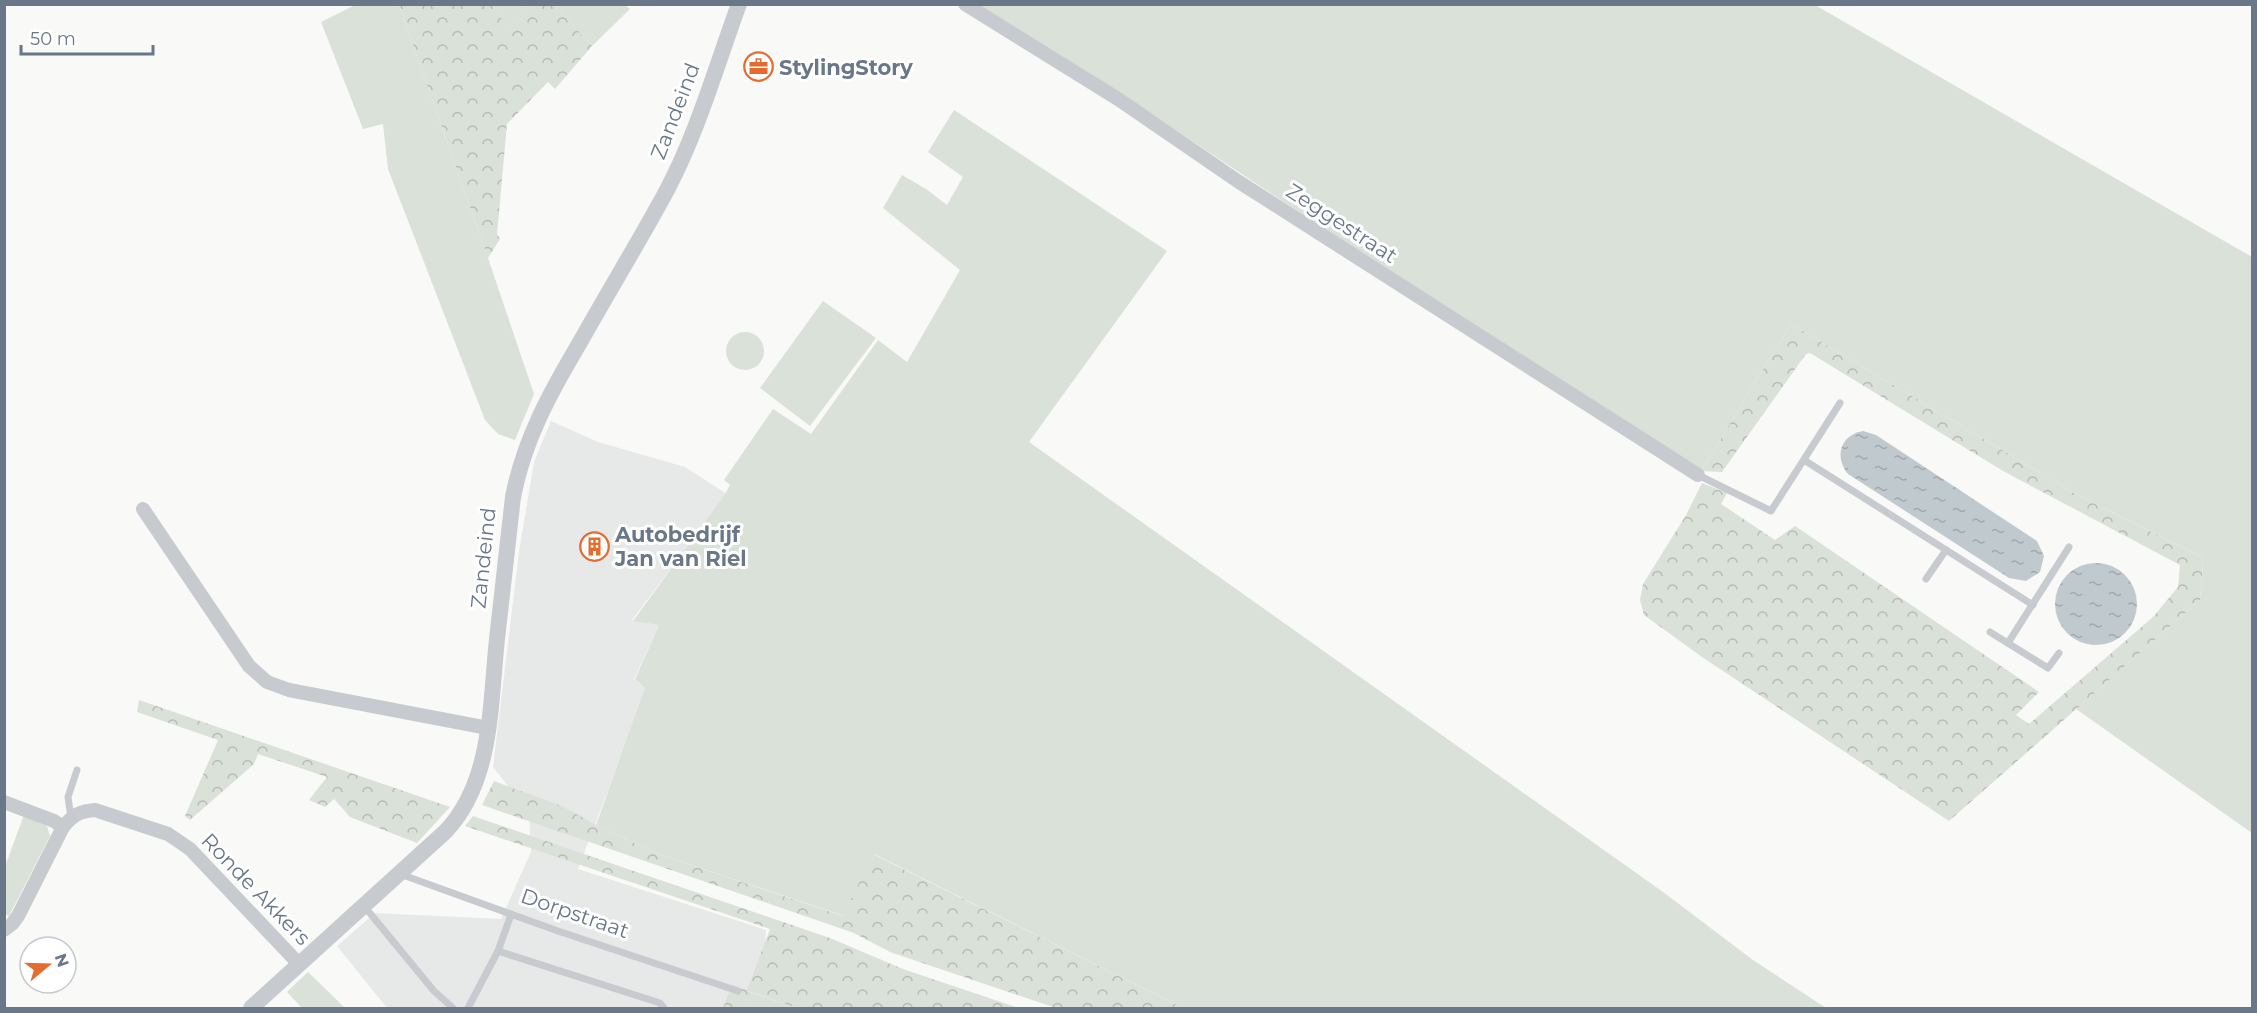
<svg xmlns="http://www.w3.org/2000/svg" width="2257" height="1013" viewBox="0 0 2257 1013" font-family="Montserrat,sans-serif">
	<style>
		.built { fill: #e7e8e8 }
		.grass { fill: #dae1d8 }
		.forest { fill: url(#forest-crowns) }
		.water { fill: url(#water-ripples) }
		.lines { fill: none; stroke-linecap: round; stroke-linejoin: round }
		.service { stroke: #c7cace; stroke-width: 7 }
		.minor { stroke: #c7cace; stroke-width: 14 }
		.tertiary { stroke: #c7cace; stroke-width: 16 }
		.labels { text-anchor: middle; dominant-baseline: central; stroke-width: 6; stroke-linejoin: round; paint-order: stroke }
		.poi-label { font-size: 21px; font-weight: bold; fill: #697788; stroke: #fff; text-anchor: start }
		.street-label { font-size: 21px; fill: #697788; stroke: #fff }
	</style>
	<defs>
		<pattern id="forest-crowns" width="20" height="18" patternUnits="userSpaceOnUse" patternTransform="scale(1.5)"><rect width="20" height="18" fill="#dae1d8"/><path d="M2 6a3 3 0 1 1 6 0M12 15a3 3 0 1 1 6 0" fill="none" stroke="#b5bbb5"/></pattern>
		<pattern id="water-ripples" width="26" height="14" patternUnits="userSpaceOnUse" patternTransform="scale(1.5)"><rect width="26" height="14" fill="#c0c9ce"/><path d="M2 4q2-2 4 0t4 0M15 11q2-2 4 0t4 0" fill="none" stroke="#a0a8ad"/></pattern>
	</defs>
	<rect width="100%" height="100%" fill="#f9f9f7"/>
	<path class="built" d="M 551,421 L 598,442 L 685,467 L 727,494 L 632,620 L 659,625 L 634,679 L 645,688 L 644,696 L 578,869 L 766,930 L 763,978 L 736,1008 L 387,1008 L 337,946 L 375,913 L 501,919 L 531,852 L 529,813 L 493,767 L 519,552 L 534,462 Z"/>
	<g class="grass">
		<path d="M 355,5 L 399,5 L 488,258 L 534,394 L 515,440 L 498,434 L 485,420 L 388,169 L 383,124 L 363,129 L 321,22 Z"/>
		<path d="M 492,5 L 528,5 L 509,30 Z"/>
		<path d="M 554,5 L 625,5 L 630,9 L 592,46 Z"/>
		<path d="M 977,5 L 1815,5 L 2252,257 L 2252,833 L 2076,709 L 2200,600 L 2203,564 L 2201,557 L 2074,493 L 1791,324 L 1701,471 L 1423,294 L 1121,94 Z"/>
		<path d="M 954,110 L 1167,251 L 1029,442 L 1663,892 L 1753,960 L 1826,1008 L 1183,1008 L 874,854 L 844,916 L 656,853 L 596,825 L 645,688 L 635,679 L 659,625 L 633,621 L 724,496 L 730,485 L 724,480 L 773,409 L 811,434 L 878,340 L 907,362 L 960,270 L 883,208 L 902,175 L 926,189 L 947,205 L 963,177 L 928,152 Z"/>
		<path d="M 823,301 L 876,338 L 810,426 L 760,388 Z"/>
		<circle cx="745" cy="351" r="19"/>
		<path d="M 24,815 L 47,826 L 50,836 L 9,916 L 5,914 L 4,869 Z"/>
		<path d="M 308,972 L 345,1008 L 302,1008 L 287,992 Z"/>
		<path d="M 747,991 L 797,1008 L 746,1008 Z"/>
	</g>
	<g class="forest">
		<path d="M 399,5 L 492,5 L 509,29 L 528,5 L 554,5 L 592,46 L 555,89 L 548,82 L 507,124 L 497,234 L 500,239 L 488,258 Z"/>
		<path d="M 1791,324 L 2074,493 L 2201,557 L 2203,564 L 2200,600 L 1949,821 L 1702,657 L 1644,615 L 1640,600 L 1643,584 L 1686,515 L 1702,483 L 1727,493 L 1721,504 L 1775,540 L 1795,526 L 2039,692 L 2016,715 L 2029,724 L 2153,617 L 2178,587 L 2180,565 L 2003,471 L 1810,353 L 1806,354 L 1722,472 L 1701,471 Z"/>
		<path d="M 139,700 L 450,807 L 417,843 L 350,817 L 334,799 L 325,807 L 309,800 L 327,777 L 258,754 L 254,764 L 190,820 L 185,816 L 218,740 L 137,712 Z"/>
		<path d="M 494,781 L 562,806 L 596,825 L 656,853 L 843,916 L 873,854 L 1183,1008 L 1056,1008 L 890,952 L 854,933 L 482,805 Z"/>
		<path d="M 473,816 L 830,938 L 903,969 L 1019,1008 L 797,1008 L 748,991 L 746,1008 L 723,1008 L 732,985 L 747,990 L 770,929 L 465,826 Z"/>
	</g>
	<g class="water">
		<path d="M 1863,431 L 1876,435 L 2037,541 L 2044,556 L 2040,572 L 2026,581 L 2009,578 L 1848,474 C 1834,457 1840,435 1863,431 Z"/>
		<circle cx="2096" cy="604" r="41"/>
	</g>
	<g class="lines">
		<g class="service">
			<path d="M 1804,460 L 2033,605"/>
			<path d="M 1698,475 L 1771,511 L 1840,403"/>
			<path d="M 1926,579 L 1946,550"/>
			<path d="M 1990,632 L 2048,668 L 2059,653"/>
			<path d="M 2008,643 L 2069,547"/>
			<path d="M 71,818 L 68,797 L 77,770"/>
			<path d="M 400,874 L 558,931 L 738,991"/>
			<path d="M 364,906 L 434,991 L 453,1008"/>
			<path d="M 498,951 L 660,1003 L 664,1008"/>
			<path d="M 468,1008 L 498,951 L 511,915"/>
		</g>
		<g class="minor">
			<path d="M 965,4 L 1118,99 L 1239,182 L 1698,475"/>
			<path d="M 143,509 L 249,666 L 267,682 L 289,690 L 488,728"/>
			<path d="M 4,802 L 54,821 L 63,827"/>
			<path d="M 4,930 L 12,924 L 18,916 L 63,827 C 73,815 80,811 95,810 L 168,834 L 190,849 L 299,964"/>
		</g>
		<path class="tertiary" d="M 251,1008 L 446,831 C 493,781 490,703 497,639 C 502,592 508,544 513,497 C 524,440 550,393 579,344 C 608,292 639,242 667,190 C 698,131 716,67 739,4"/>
	</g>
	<defs>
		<symbol id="office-ring" viewBox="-11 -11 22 22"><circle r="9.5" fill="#fff" stroke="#e36c2e" stroke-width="1.5"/><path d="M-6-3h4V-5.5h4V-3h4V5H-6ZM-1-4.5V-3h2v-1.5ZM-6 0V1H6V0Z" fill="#e36c2e"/></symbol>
		<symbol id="building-ring" viewBox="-11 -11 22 22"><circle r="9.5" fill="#fff" stroke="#e36c2e" stroke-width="1.5"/><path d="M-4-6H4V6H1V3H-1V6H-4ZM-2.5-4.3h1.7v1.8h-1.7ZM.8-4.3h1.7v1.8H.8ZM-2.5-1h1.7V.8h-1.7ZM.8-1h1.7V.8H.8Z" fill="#e36c2e"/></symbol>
	</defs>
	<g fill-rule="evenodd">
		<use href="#office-ring" x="742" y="50" width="33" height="33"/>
		<use href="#building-ring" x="578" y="530" width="33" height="33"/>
	</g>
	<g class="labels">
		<g class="poi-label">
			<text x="779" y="67">StylingStory</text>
			<text x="615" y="534">Autobedrijf<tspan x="615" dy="24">Jan van Riel</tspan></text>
		</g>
		<g class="street-label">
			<text transform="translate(675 111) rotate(-69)">Zandeind</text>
			<text transform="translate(1342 223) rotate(33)">Zeggestraat</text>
			<text transform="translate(483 558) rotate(-84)">Zandeind</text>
			<text transform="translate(256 889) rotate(46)">Ronde Akkers</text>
			<text transform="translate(575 913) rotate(19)">Dorpstraat</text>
		</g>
	</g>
	<rect width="2257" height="1013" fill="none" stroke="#697788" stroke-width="12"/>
	<g transform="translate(48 965) rotate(71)"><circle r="28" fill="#ffffff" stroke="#c3c9cf" stroke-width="1.5"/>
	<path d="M0-4.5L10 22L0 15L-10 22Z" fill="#e36c2e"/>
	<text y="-9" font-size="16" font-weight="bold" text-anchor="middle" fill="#697788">N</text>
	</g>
	<path d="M21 45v9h132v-9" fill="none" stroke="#697788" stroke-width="3"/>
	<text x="30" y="45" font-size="18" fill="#697788" stroke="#ffffff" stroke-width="4.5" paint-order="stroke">50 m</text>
</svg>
